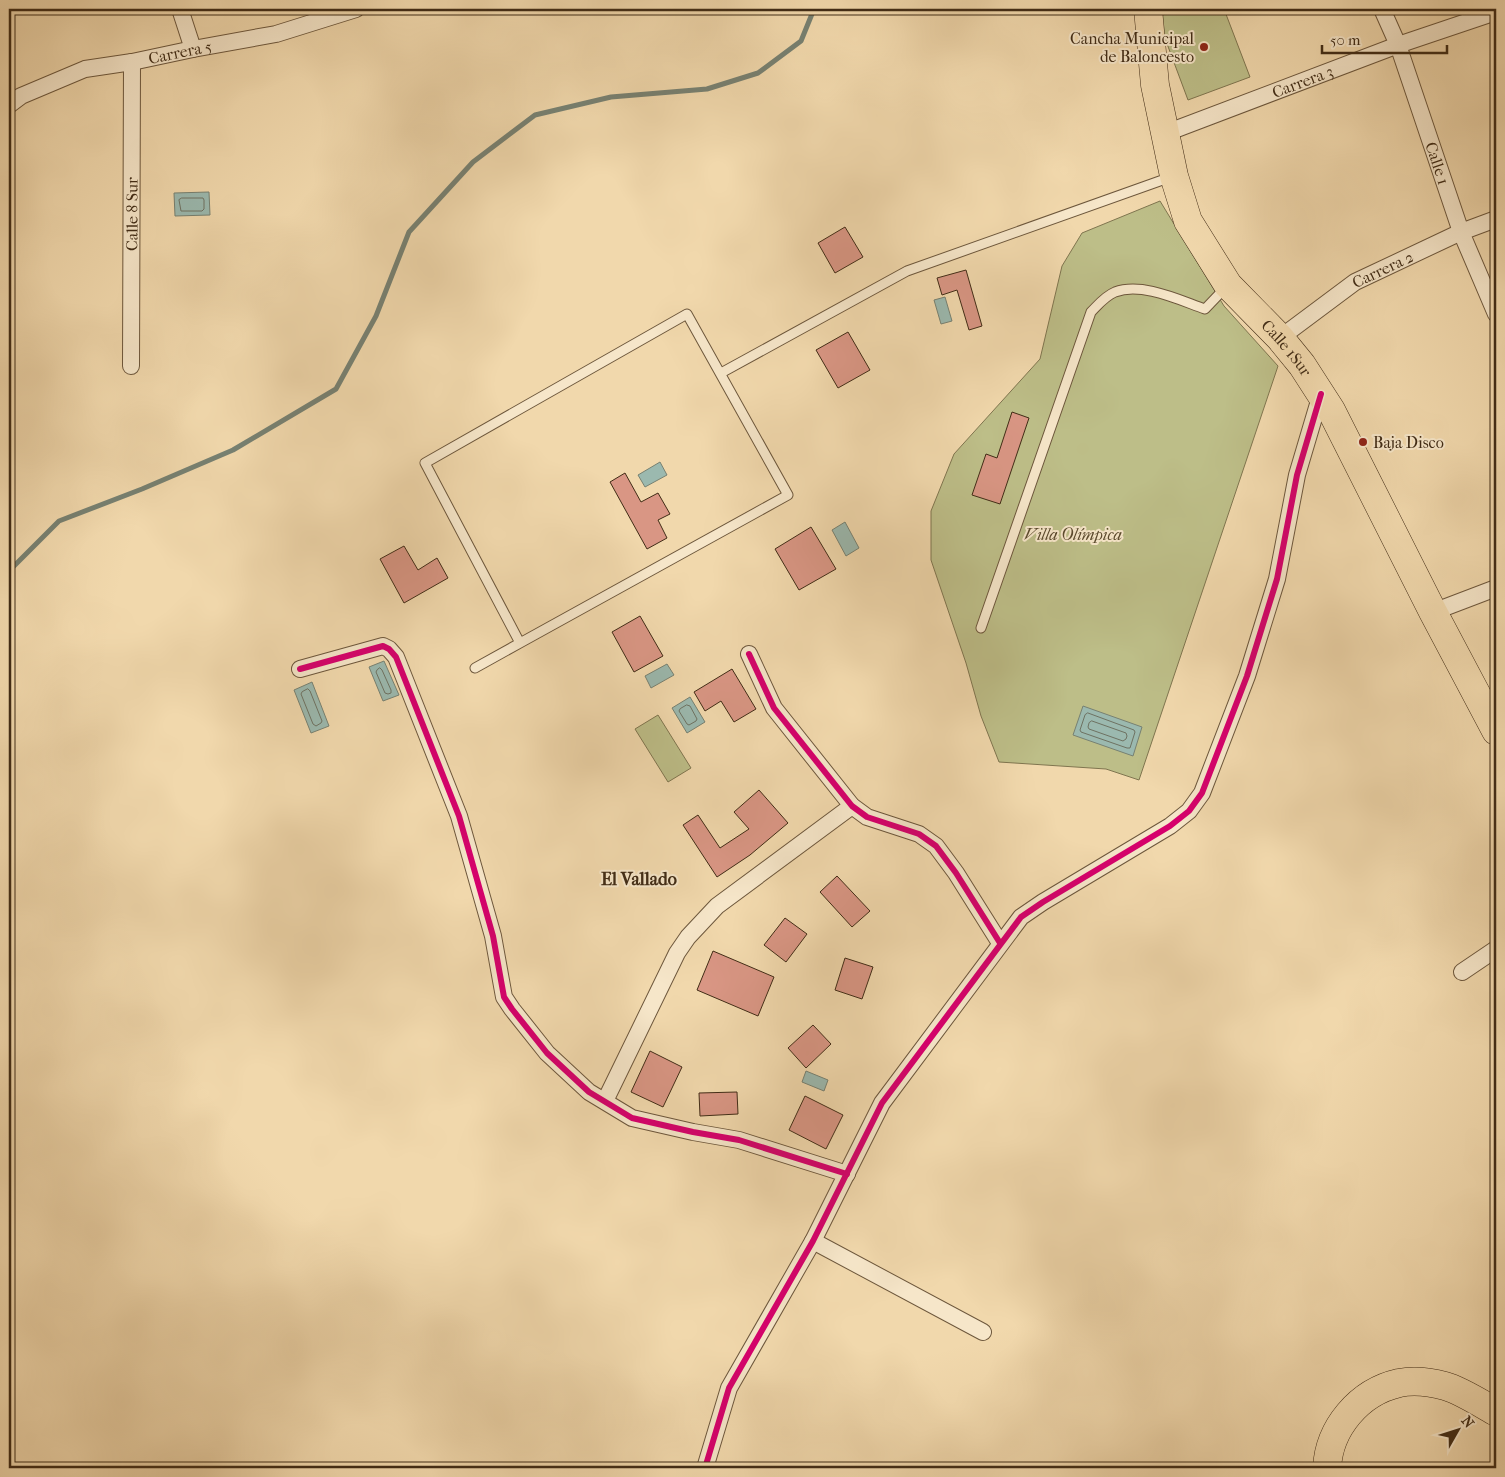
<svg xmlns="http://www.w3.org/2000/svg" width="1505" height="1477" viewBox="0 0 1505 1477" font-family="'IM FELL French Canon',serif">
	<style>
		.green { fill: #bdbe88; stroke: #7f754f }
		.water { fill: #9bb9af; stroke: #778172 }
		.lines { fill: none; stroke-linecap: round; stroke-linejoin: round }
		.shore { stroke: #6e7262; stroke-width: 1 }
		.stream { stroke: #778172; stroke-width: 5 }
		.building { fill: #d99684; stroke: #412c16 }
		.lane-casing { stroke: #6d573c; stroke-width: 11 }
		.street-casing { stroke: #6d573c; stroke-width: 18 }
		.highway-casing { stroke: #412c16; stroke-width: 29 }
		.lane { stroke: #f6e6c9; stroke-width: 9 }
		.street { stroke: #f6e6c9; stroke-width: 16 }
		.highway { stroke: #f1d8ac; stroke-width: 28 }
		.cycleway-casing { stroke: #f6e6c9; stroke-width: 9 }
		.cycleway { stroke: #d6006c; stroke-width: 6 }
		.poi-dot { fill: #8f2418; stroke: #f6e6c9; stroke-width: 2 }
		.labels { text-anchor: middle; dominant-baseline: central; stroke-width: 4; stroke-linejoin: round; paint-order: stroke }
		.poi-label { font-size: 16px; fill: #412c16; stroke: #f6e6c9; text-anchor: end }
		.street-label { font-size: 16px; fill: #412c16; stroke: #f6e6c9 }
		.park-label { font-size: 16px; font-style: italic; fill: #5a492d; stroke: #f6e6c9 }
		.neighbourhood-label { font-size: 18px; font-weight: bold; fill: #412c16; stroke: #f6e6c9 }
	</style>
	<rect width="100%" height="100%" fill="#f1d8ac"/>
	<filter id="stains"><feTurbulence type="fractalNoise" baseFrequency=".004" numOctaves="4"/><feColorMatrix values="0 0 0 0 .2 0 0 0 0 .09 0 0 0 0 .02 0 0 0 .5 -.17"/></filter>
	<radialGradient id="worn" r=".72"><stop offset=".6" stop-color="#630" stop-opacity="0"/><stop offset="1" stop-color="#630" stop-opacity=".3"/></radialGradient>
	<g class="green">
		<path d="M 1181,9 L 1224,9 L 1250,77 L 1188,100 L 1157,17 Z"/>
		<path d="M 1160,201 L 1224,306 L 1278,366 L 1139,780 L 1106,769 L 999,762 L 981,716 L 966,663 L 931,560 L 931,511 L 954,454 L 1040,359 L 1062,266 L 1082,233 Z"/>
		<path d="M 658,715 L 691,768 L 668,782 L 635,729 Z"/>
	</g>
	<g class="water">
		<path d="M 209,192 L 210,215 L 175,216 L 174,193 Z"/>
		<path d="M 945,297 L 952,321 L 941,324 L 934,300 Z"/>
		<path d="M 660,462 L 667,475 L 645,487 L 638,475 Z"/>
		<path d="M 845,522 L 859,548 L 846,556 L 832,530 Z"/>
		<path d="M 384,661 L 399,695 L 383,701 L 369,667 Z"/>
		<path d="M 667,664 L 674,675 L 651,688 L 645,676 Z"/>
		<path d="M 312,682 L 329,726 L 311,733 L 294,690 Z"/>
		<path d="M 690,697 L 705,722 L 687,733 L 672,708 Z"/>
		<path d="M 1083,706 L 1142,727 L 1133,756 L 1073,735 Z"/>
		<path d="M 806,1071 L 828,1080 L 824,1091 L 802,1082 Z"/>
	</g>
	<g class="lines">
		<g class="shore">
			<path d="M 182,198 L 203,198 L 204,200 L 204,209 L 202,211 L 181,211 L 179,200 Z"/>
			<path d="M 380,668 L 382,670 L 391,690 L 391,693 L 388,694 L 385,693 L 376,672 L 377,670 Z"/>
			<path d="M 308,689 L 310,691 L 322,721 L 321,723 L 316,726 L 313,724 L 301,694 L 302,692 Z"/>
			<path d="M 687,705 L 690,706 L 697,719 L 696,721 L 689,725 L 687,724 L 679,711 L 680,709 Z"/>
			<path d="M 1088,713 L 1134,730 L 1135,732 L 1130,748 L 1127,748 L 1081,732 L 1080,730 L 1085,715 Z"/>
			<path d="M 1092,721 L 1126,733 L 1127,736 L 1126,739 L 1123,741 L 1089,729 L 1088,727 L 1089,723 Z"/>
		</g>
		<path class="stream" d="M 9,573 L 11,569 L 59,521 L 142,489 L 233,450 L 336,389 L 376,316 L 409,232 L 473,162 L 535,115 L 611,97 L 707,89 L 758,73 L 801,41 L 814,9"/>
	</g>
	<g class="building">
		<path d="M 845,227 L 863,257 L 835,273 L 818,243 Z"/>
		<path d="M 966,270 L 982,326 L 969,330 L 957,290 L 942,295 L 937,278 Z"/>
		<path d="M 848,332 L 870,370 L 838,388 L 816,350 Z"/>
		<path d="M 1012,412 L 1029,418 L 1000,504 L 972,495 L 986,454 L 997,458 Z"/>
		<path d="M 625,473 L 641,502 L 658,493 L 670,514 L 658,520 L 667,538 L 647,549 L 610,482 Z"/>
		<path d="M 811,527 L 836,569 L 799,590 L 775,549 Z"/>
		<path d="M 404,546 L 418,570 L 437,558 L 448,578 L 404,603 L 380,559 Z"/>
		<path d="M 640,616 L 663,656 L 634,672 L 612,632 Z"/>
		<path d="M 732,669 L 756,709 L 734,722 L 721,701 L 705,711 L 694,692 Z"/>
		<path d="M 759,790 L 788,823 L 750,855 L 717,877 L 683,825 L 698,815 L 720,848 L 749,829 L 734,812 Z"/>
		<path d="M 837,876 L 870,911 L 852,927 L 820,892 Z"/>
		<path d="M 785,918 L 807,934 L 786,962 L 764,945 Z"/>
		<path d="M 713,951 L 774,977 L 758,1016 L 697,990 Z"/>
		<path d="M 845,958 L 873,967 L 862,999 L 835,990 Z"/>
		<path d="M 813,1025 L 831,1044 L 806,1068 L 788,1048 Z"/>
		<path d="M 650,1051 L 682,1067 L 663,1107 L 631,1092 Z"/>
		<path d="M 737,1092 L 738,1114 L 700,1116 L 699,1093 Z"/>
		<path d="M 805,1096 L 843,1115 L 826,1149 L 789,1130 Z"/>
	</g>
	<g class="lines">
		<defs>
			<g id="lane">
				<path d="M 721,373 L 907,271 L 1171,177"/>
				<path d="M 981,628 L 1091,312 C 1098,305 1105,296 1115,292 C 1142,282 1179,300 1205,309 L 1226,287"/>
				<path d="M 475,668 L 520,643 L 788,495 L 687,314 L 425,463 L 520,643"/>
			</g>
			<g id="street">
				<path d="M 180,9 L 193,49"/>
				<path id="s1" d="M 1382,9 L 1398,45 L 1461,232 L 1496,314"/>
				<path id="s2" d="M 9,105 L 21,96 L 85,69 L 132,62 L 193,49 L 276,34 L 356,9"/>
				<path id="s3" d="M 1166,133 L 1398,45 L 1496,12"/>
				<path id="s4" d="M 1280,338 L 1355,282 L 1461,232 L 1496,219"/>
				<path id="s5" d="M 131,366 L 132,62"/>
				<path d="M 1433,612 L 1496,588"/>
				<path d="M 749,654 L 774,708 L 852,806 L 867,817 L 919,834 L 936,846 L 956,873 L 1000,943"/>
				<path d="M 300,669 L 383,646 L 389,649 L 396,657 L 459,816 L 493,936 L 504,997 L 512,1009 L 547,1053 L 589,1092 L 632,1118 L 693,1132 L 739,1140 L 847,1174"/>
				<path d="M 1462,972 L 1496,949"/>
				<path d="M 605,1101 L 677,953 L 688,937 L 717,906 L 852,806"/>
				<path d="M 813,1241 L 983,1332"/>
				<path d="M 705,1468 L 729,1388 L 813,1241 L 882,1103 L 1021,917 L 1043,902 L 1170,826 L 1189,811 L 1202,793 L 1247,676 L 1277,579 L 1297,475 L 1321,394"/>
			</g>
			<g id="highway">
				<path id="s6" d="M 1148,9 L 1155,85 L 1174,176 L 1188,221 L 1228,285 L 1280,338 L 1302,365 L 1331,410 L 1433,612 L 1496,731"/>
				<path d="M 1327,1468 C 1329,1428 1359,1392 1399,1383 C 1414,1380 1430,1382 1445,1386 C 1460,1390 1482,1404 1496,1412"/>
			</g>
		</defs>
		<use href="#lane" class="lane-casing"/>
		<use href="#street" class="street-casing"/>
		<use href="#highway" class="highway-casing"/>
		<use href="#lane" class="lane"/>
		<use href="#street" class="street"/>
		<use href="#highway" class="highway"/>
		<defs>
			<g id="cycleway">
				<path d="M 749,654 L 774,708 L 852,806 L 867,817 L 919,834 L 936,846 L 956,873 L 1000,943"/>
				<path d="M 300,669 L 383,646 L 389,649 L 396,657 L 459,816 L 493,936 L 504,997 L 512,1009 L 547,1053 L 589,1092 L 632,1118 L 693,1132 L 739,1140 L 847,1174"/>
				<path d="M 705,1468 L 729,1388 L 813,1241 L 882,1103 L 1021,917 L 1043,902 L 1170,826 L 1189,811 L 1202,793 L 1247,676 L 1277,579 L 1297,475 L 1321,394"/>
			</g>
		</defs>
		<use href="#cycleway" class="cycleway-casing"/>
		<use href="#cycleway" class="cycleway"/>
	</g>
	<g class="poi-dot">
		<circle cx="1204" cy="47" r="5"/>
		<circle cx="1363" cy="442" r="5"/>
	</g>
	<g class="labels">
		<g class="poi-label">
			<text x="1194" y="38">Cancha Municipal<tspan x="1194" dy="18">de Baloncesto</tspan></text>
			<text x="1373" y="442" text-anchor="start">Baja Disco</text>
		</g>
		<g class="street-label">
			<text stroke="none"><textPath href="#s2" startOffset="181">Carrera 5</textPath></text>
			<text stroke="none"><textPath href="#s3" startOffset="146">Carrera 3</textPath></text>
			<text stroke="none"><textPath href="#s1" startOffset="164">Calle 1</textPath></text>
			<text stroke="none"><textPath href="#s5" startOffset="152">Calle 8 Sur</textPath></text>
			<text stroke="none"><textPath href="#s4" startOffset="124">Carrera 2</textPath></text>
			<text stroke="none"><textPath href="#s6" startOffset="378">Calle 1Sur</textPath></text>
		</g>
		<g class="park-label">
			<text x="1073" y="534">Villa Olímpica</text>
		</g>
		<g class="neighbourhood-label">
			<text x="639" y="879">El Vallado</text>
		</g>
	</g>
	<rect width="1505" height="1477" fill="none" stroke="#f1d8ac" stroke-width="30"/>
	<rect x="10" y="10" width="1485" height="1457" fill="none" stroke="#412c16" stroke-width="2.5"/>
	<rect x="15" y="15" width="1475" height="1447" fill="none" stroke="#412c16"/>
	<g transform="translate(1458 1430) rotate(51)" stroke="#f6e6c9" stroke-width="4" paint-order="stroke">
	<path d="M0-4L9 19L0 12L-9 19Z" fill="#412c16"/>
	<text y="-8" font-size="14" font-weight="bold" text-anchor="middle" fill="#412c16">N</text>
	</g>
	<path d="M1322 45v8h125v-8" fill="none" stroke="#412c16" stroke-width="2.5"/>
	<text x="1330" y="45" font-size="15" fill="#412c16" stroke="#f6e6c9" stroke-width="4" paint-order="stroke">50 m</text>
	<rect width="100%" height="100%" filter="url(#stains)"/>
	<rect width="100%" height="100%" fill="url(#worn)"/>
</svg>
